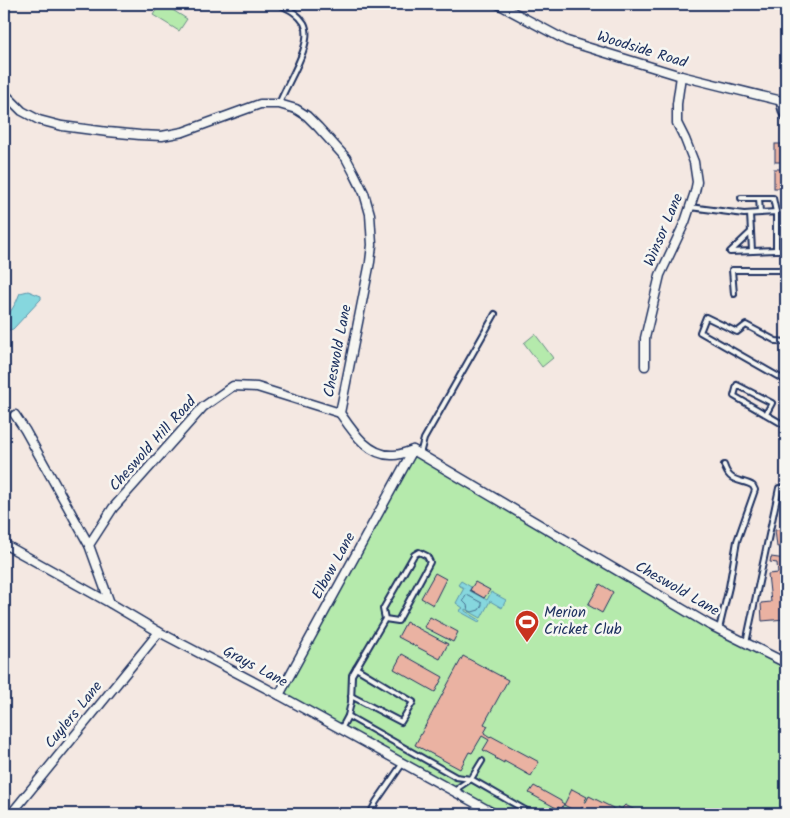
<svg xmlns="http://www.w3.org/2000/svg" width="790" height="818" viewBox="0 0 790 818" font-family="Kalam,sans-serif">
	<style>
		.green { fill: #b5eaac; stroke: #688c85 }
		.water { fill: #86d7de; stroke: #5b94ab }
		.lines { fill: none; stroke-linecap: round; stroke-linejoin: round }
		.shore { stroke: #467291; stroke-width: 1 }
		.building { fill: #eab2a2; stroke: #1b2f5e }
		.service-casing { stroke: #1b2f5e; stroke-width: 8 }
		.minor-casing { stroke: #1b2f5e; stroke-width: 11 }
		.service { stroke: #f6f6f2; stroke-width: 4 }
		.minor { stroke: #f6f6f2; stroke-width: 8 }
		.labels { text-anchor: middle; dominant-baseline: central; stroke-width: 5; stroke-linejoin: round; paint-order: stroke }
		.street-label { font-size: 15px; fill: #1b2f5e; stroke: #f6f6f2 }
		.poi-label { font-size: 15px; fill: #1b2f5e; stroke: #f6f6f2; text-anchor: start }
	</style>
	<rect width="100%" height="100%" fill="#f4e8e2"/>
	<filter id="ink" filterUnits="userSpaceOnUse"><feTurbulence type="fractalNoise" baseFrequency=".02" numOctaves="2"/><feDisplacementMap in="SourceGraphic" scale="10" xChannelSelector="R" yChannelSelector="G"/><feConvolveMatrix kernelMatrix="1 2 1 2 8 2 1 2 1" color-interpolation-filters="sRGB"/></filter>
	<g filter="url(#ink)">
		<g class="green">
			<path d="M 160,4 L 163,4 L 187,19 L 179,31 L 153,15 Z"/>
			<path d="M 535,334 L 553,358 L 542,367 L 524,343 Z"/>
			<path d="M 413,450 L 708,624 L 786,663 L 786,814 L 497,814 L 279,695 Z"/>
		</g>
		<g class="water">
			<path d="M 28,291 L 41,296 L 41,299 L 13,329 L 6,331 L 5,330 C 3,320 10,313 15,304 C 17,301 18,297 20,293 Z"/>
			<path d="M 461,581 L 471,587 L 470,591 L 487,600 L 491,592 L 506,600 L 502,608 L 490,601 L 481,618 L 465,609 L 465,611 L 480,620 L 479,622 L 459,611 L 463,608 L 456,603 L 464,588 L 458,585 Z"/>
		</g>
		<g class="lines">
			<path class="shore" d="M 467,595 L 482,603 L 482,605 L 479,610 L 472,612 L 468,610 L 467,605 L 463,601 Z"/>
		</g>
		<g class="building">
			<rect x="775" y="144" width="11" height="18"/>
			<rect x="774" y="169" width="12" height="19"/>
			<path d="M 782,499 L 786,499 L 786,546 L 777,547 L 775,530 L 785,529 Z"/>
			<path d="M 771,557 L 786,559 L 786,629 L 785,619 L 762,621 L 761,603 L 771,602 L 768,574 L 778,573 L 777,563 L 770,562 Z"/>
			<path d="M 435,573 L 446,579 L 433,605 L 421,598 Z"/>
			<path d="M 475,582 L 490,590 L 484,598 L 470,590 Z"/>
			<path d="M 600,584 L 613,592 L 602,613 L 588,605 Z"/>
			<path d="M 430,617 L 458,632 L 453,642 L 424,627 Z"/>
			<path d="M 406,622 L 448,644 L 440,659 L 398,637 Z"/>
			<path d="M 402,654 L 443,677 L 435,692 L 394,669 Z"/>
			<path d="M 463,656 L 508,680 L 484,724 L 488,726 L 484,733 L 490,737 L 491,736 L 539,762 L 531,776 L 504,761 L 504,763 L 495,758 L 496,757 L 483,750 L 489,740 L 482,736 L 472,753 L 469,752 L 460,769 L 415,745 Z"/>
			<path d="M 534,786 L 561,801 L 561,802 L 564,804 L 561,809 L 558,807 L 558,809 L 529,793 Z"/>
			<path d="M 572,789 L 587,797 L 584,802 L 586,802 L 589,796 L 613,808 L 613,810 L 614,809 L 616,810 L 616,813 L 618,807 L 623,810 L 622,808 L 625,805 L 639,812 L 638,814 L 579,814 L 583,806 L 579,813 L 564,805 Z"/>
		</g>
		<g class="lines">
			<defs>
				<g id="service">
					<path d="M 279,4 C 288,9 298,13 304,23 C 315,43 286,84 279,104"/>
					<path d="M 778,99 L 782,113 L 786,120"/>
					<path d="M 741,198 L 759,198 L 760,213"/>
					<path d="M 759,198 L 773,198 L 776,212"/>
					<path d="M 690,207 L 744,214 L 776,212 L 776,250 L 786,250"/>
					<path d="M 750,214 L 751,232 L 730,252 L 776,250"/>
					<path d="M 751,232 L 752,251"/>
					<path d="M 734,294 L 732,270 L 786,270"/>
					<path d="M 786,342 L 776,341 L 746,325 L 737,332 L 706,317 L 700,332 L 786,381"/>
					<path d="M 766,414 L 772,403 L 737,385 L 734,396 L 786,426"/>
					<path d="M 420,454 L 424,439 L 495,314"/>
					<path d="M 719,629 L 729,587 L 737,541 L 755,490 L 753,486 C 746,481 736,482 730,476 C 727,473 725,468 724,465"/>
					<path d="M 746,643 L 779,488 L 786,488"/>
					<path d="M 351,696 L 401,722 L 413,702 L 356,668"/>
					<path d="M 348,716 L 456,777 L 471,779"/>
					<path d="M 341,729 L 348,716 L 351,702 L 352,675 L 385,619 L 383,609 L 414,555 L 419,552 L 427,556 L 430,562 L 398,621 L 385,619"/>
					<path d="M 482,761 L 471,779 L 532,814"/>
					<path d="M 456,792 L 459,787 L 471,779"/>
					<path d="M 370,814 L 376,802 L 403,763"/>
				</g>
				<g id="minor">
					<path d="M 498,4 L 567,41 L 681,76 L 786,102"/>
					<path d="M 4,93 L 22,111 L 39,120 L 62,126 L 108,132 L 140,135 L 162,136 L 183,132 L 260,104 L 279,104 L 296,109 L 307,116 L 318,127 L 346,158 L 354,173 L 364,193 L 370,214 L 372,245 L 370,262 L 340,413 C 353,432 369,457 394,455 C 400,455 407,452 413,450 L 708,624 L 786,663"/>
					<path d="M 645,366 L 645,338 L 660,275 L 685,222 L 695,192 L 697,182 L 694,162 L 685,139 L 677,123 L 677,104 L 681,76"/>
					<path d="M 15,415 L 25,430 L 89,545"/>
					<path d="M 4,544 L 110,603 L 159,632 L 279,695 L 495,814"/>
					<path d="M 110,603 L 89,545 L 113,508 L 203,407 L 233,386 L 257,387 L 340,413"/>
					<path d="M 279,695 L 413,450"/>
					<path d="M 11,814 L 159,632"/>
				</g>
			</defs>
			<use href="#service" class="service-casing"/>
			<use href="#minor" class="minor-casing"/>
			<use href="#service" class="service"/>
			<use href="#minor" class="minor"/>
		</g>
	</g>
	<defs>
		<symbol id="stadium-pin" viewBox="-11 -11 22 30"><path d="M0 17L-7.5 6A9.5 9.5 0 1 1 7.5 6Z" fill="#c8321e" stroke="#f6f6f2"/><path d="M0-5a6.5 5 0 1 0 0 10a6.5 5 0 1 0 0-10ZM-3.5-1.8h7v3.6h-7Z" fill="#fff"/></symbol>
	</defs>
	<g fill-rule="evenodd">
		<use href="#stadium-pin" x="513" y="608" width="28" height="38"/>
	</g>
	<g class="labels">
		<g class="street-label">
			<text transform="translate(642 50) rotate(17)">Woodside Road</text>
			<text transform="translate(664 230) rotate(-67)">Winsor Lane</text>
			<text transform="translate(338 351) rotate(-79)">Cheswold Lane</text>
			<text transform="translate(153 444) rotate(-48)">Cheswold Hill Road</text>
			<text transform="translate(334 566) rotate(-61)">Elbow Lane</text>
			<text transform="translate(677 589) rotate(30)">Cheswold Lane</text>
			<text transform="translate(255 667) rotate(28)">Grays Lane</text>
			<text transform="translate(74 715) rotate(-51)">Cuylers Lane</text>
		</g>
		<g class="poi-label">
			<text x="544" y="613">Merion<tspan x="544" dy="17">Cricket Club</tspan></text>
		</g>
	</g>
	<rect width="790" height="818" fill="none" stroke="#f6f6f2" stroke-width="20"/>
	<rect x="10" y="10" width="770" height="798" fill="none" stroke="#1b2f5e" stroke-width="2" filter="url(#ink)"/>
</svg>
